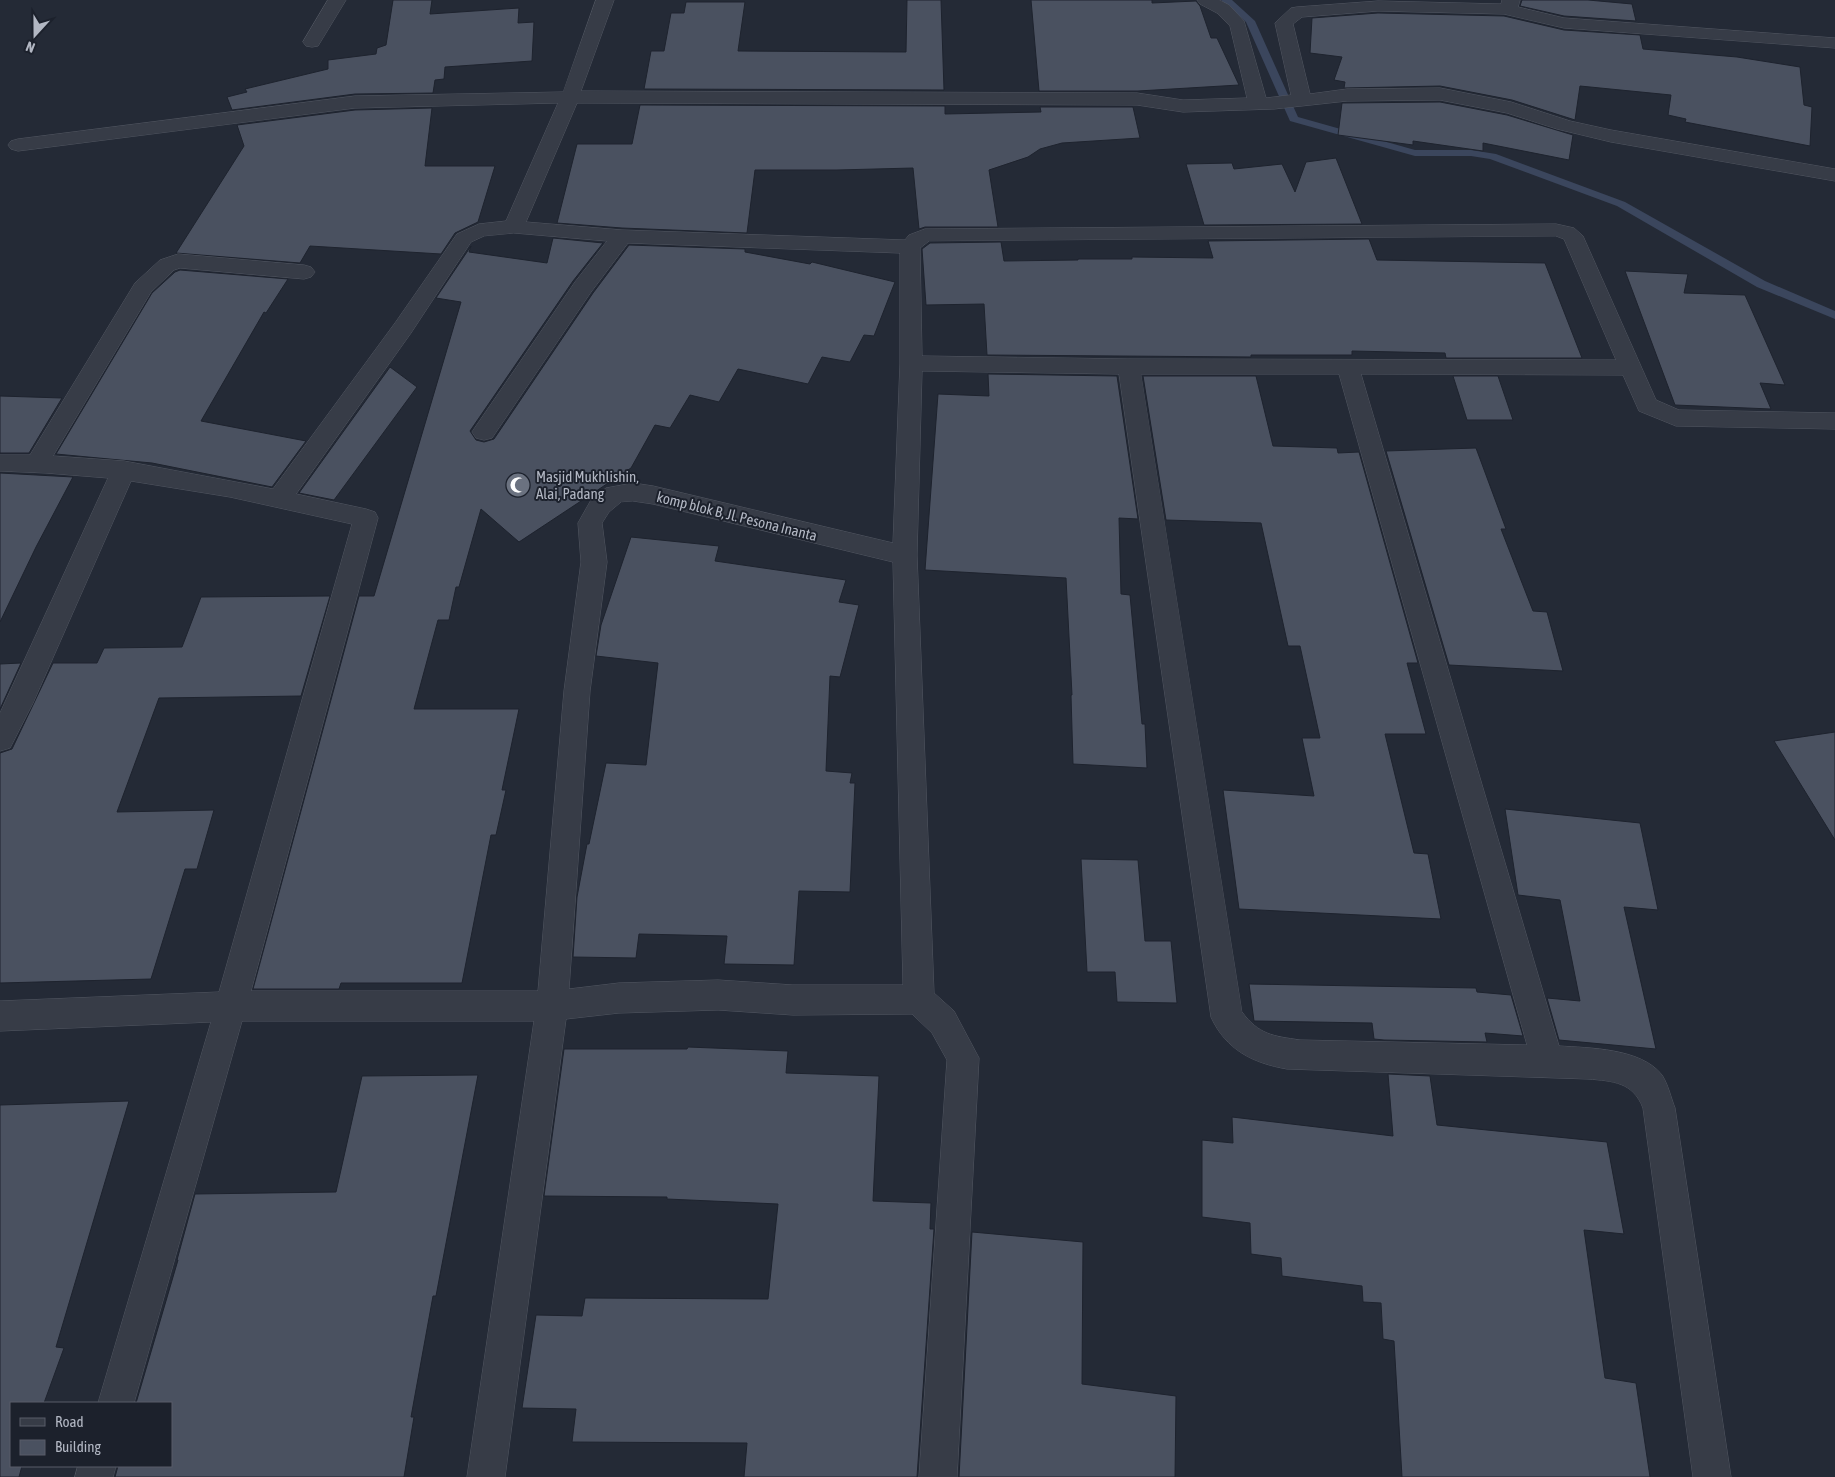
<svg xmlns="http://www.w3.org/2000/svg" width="1835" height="1477" viewBox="0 0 1835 1477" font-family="'Asap Condensed',sans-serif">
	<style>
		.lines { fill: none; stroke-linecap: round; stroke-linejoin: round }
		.stream { fill: #3b465d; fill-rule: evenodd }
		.building { fill: #4a5160; stroke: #1e232e }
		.minor-casing { stroke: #525762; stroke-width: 1 }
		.minor { fill: #373c47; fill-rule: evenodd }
		.labels { text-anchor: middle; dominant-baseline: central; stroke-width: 4; stroke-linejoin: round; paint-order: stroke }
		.poi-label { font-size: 15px; fill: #b2b7c3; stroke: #1c212c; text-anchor: start }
		.street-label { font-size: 15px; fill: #b2b7c3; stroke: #1c212c }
	</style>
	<rect width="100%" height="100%" fill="#242a36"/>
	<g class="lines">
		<path class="stream" d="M 1221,0 L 1232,0 L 1255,21 L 1298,117 L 1415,150 L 1471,150 L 1496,154 L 1625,202 L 1765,281 L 1835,311 L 1835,319 L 1757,287 L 1617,206 L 1490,159 L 1471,156 L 1415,156 L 1290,121 L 1246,22 Z"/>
	</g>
	<g class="building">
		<path d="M 393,0 L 432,0 L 430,14 L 519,8 L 518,23 L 534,22 L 532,61 L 445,67 L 444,79 L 435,80 L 433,93 L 355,94 L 232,110 L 227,97 L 247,92 L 245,89 L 328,69 L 328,60 L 376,54 L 377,48 L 386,45 Z"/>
		<path d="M 907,0 L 941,0 L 944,90 L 644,89 L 651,51 L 664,51 L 671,13 L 684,13 L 686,2 L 745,2 L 738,51 L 906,52 Z"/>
		<path d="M 1031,0 L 1152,0 L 1152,3 L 1196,1 L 1200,6 L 1211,38 L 1217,38 L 1239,85 L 1138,91 L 1039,91 Z"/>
		<path d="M 1522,0 L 1588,0 L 1632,4 L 1636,21 L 1564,16 L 1520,6 Z"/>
		<path d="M 1378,13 L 1504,16 L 1564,30 L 1640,35 L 1643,49 L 1737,57 L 1800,67 L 1804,105 L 1812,107 L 1810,146 L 1685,122 L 1686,119 L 1668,115 L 1671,95 L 1580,86 L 1575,120 L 1512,100 L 1440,86 L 1344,88 L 1345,82 L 1334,80 L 1342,57 L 1310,53 L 1312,18 Z"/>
		<path d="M 1440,102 L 1507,115 L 1573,135 L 1569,160 L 1483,143 L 1483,151 L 1413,141 L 1413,145 L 1338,135 L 1342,103 Z"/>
		<path d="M 640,105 L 945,106 L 945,114 L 1041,112 L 1040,107 L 1133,107 L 1140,138 L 1062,143 L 1040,149 L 1028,157 L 989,170 L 998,227 L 925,227 L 919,229 L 913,168 L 837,170 L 755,170 L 747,233 L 622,228 L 557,223 L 577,144 L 632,144 Z"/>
		<path d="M 432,108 L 425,166 L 495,166 L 478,222 L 455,233 L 441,254 L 310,246 L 300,263 L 176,253 L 244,146 L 237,125 L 355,110 Z"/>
		<path d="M 1336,158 L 1362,224 L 1204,225 L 1186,164 L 1232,163 L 1234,169 L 1282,164 L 1295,192 L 1306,162 Z"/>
		<path d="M 553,238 L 603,243 L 573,281 L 470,431 L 476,440 L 484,442 L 494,439 L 593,293 L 629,245 L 745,249 L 745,252 L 810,264 L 812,262 L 895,282 L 874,336 L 864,335 L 850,362 L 822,357 L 808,384 L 738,369 L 719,402 L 690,395 L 670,428 L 655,425 L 631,468 L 519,542 L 481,509 L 459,587 L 456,587 L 449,620 L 438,620 L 414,709 L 519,709 L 502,790 L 506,790 L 496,835 L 491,835 L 462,983 L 341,983 L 339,989 L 253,989 L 359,596 L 374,596 L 461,302 L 436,298 L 471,246 L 469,252 L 547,263 Z"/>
		<path d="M 1369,239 L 1377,260 L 1545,263 L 1582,358 L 1446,358 L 1445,353 L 1352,351 L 1352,355 L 1251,355 L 1251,357 L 987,355 L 984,304 L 926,305 L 922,249 L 930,243 L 1001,242 L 1004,261 L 1078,260 L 1078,259 L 1132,259 L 1132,257 L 1213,258 L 1208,241 Z"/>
		<path d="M 180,270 L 288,279 L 266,313 L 264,312 L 201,421 L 306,441 L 272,487 L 152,463 L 56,454 L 152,293 L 175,272 Z"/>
		<path d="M 1625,271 L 1688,274 L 1684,293 L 1745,295 L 1785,385 L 1760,383 L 1771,409 L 1675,405 Z"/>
		<path d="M 390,367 L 417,387 L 334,500 L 299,493 Z"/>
		<path d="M 988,374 L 1117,376 L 1138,519 L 1119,518 L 1121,594 L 1130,595 L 1142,724 L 1145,724 L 1147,768 L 1073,764 L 1071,695 L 1072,695 L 1066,578 L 925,570 L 938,394 L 989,396 Z"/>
		<path d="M 1143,376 L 1256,376 L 1273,446 L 1337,448 L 1338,453 L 1359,452 L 1418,663 L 1407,663 L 1426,734 L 1385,734 L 1414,853 L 1428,854 L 1441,919 L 1239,909 L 1223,790 L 1314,796 L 1302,738 L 1320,738 L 1300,646 L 1288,646 L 1261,523 L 1166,520 Z"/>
		<path d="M 1453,376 L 1498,376 L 1513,420 L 1467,420 Z"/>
		<path d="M 0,396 L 62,398 L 29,453 L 0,453 Z"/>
		<path d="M 1476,448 L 1506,529 L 1501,529 L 1533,611 L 1547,612 L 1563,671 L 1449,665 L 1386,451 Z"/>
		<path d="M 0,473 L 73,477 L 36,547 L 0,622 Z"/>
		<path d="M 631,537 L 719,546 L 715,561 L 846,580 L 839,602 L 859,605 L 840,677 L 830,676 L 826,771 L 852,773 L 850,783 L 855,783 L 850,892 L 799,891 L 794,965 L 724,964 L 727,936 L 639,934 L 636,958 L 573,957 L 577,897 L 587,844 L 589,844 L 606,763 L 646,765 L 658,663 L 596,656 L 601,625 Z"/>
		<path d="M 330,596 L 301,696 L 159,698 L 117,812 L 214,810 L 197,869 L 185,869 L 151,979 L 0,983 L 0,753 L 12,749 L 53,663 L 97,663 L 104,648 L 182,647 L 201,597 Z"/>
		<path d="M 21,663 L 0,709 L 0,664 Z"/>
		<path d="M 1835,732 L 1835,840 L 1774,741 Z"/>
		<path d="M 1505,809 L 1640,823 L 1658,910 L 1624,907 L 1656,1049 L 1559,1040 L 1547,998 L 1580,1001 L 1560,900 L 1518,895 Z"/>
		<path d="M 1081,859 L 1138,860 L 1145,941 L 1171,941 L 1177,1003 L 1117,1002 L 1115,972 L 1087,972 Z"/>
		<path d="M 1249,984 L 1476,988 L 1477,992 L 1511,995 L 1523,1036 L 1485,1033 L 1487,1042 L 1384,1040 L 1374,1039 L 1372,1023 L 1254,1021 Z"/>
		<path d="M 688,1047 L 788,1051 L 786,1073 L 879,1076 L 873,1201 L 931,1203 L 930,1229 L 934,1229 L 917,1477 L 744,1477 L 747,1443 L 572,1442 L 576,1409 L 522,1408 L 536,1315 L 582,1316 L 585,1298 L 768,1299 L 778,1204 L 667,1199 L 667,1197 L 544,1196 L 564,1049 L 687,1049 Z"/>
		<path d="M 1388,1074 L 1430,1076 L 1437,1125 L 1607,1142 L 1624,1234 L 1584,1230 L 1605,1378 L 1636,1383 L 1650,1477 L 1402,1477 L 1394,1341 L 1383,1339 L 1381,1303 L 1363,1302 L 1362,1286 L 1282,1276 L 1281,1258 L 1251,1254 L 1250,1223 L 1202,1217 L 1202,1140 L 1233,1143 L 1232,1117 L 1393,1136 Z"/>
		<path d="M 478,1075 L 436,1296 L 433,1296 L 411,1417 L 414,1417 L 404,1477 L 115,1477 L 118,1466 L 171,1466 L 171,1403 L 136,1403 L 178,1260 L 177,1260 L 195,1194 L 336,1192 L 362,1076 Z"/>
		<path d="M 129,1101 L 56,1347 L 64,1348 L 44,1403 L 11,1403 L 11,1466 L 22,1466 L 19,1477 L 0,1477 L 0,1105 Z"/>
		<path d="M 972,1232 L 1083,1242 L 1082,1384 L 1176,1396 L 1175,1477 L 959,1477 Z"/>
	</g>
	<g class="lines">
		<defs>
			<g id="minor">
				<path d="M 328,0 L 346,0 L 318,46 L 312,47 L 306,46 L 303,42 Z"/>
				<path d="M 596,0 L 614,0 L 581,91 L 1137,93 L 1183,100 L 1247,98 L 1230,26 L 1217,13 L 1200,4 L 1197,0 L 1219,0 L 1229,5 L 1244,21 L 1266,98 L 1291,95 L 1275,23 L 1291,8 L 1297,7 L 1378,1 L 1501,4 L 1502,0 L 1520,0 L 1518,7 L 1564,18 L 1835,38 L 1835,48 L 1564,28 L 1504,14 L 1378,11 L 1302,17 L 1293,24 L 1310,94 L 1347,89 L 1440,88 L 1511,102 L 1570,121 L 1611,130 L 1835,169 L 1835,181 L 1611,142 L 1557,129 L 1507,113 L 1440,100 L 1347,101 L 1274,109 L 1183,112 L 1137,105 L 577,103 L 526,222 L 622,230 L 905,240 L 909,235 L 925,229 L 1556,224 L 1574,228 L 1583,236 L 1656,400 L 1679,410 L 1835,413 L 1835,429 L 1676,426 L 1639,411 L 1623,375 L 1361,374 L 1559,1046 C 1589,1048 1641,1048 1662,1075 C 1668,1084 1671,1098 1675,1108 L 1731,1477 L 1693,1477 L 1643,1108 C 1633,1082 1613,1081 1588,1079 L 1287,1069 C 1253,1063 1226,1050 1211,1017 L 1119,374 L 922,371 L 917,555 L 934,993 L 954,1011 L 979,1058 L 957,1477 L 919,1477 L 947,1060 L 932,1033 L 912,1014 L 793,1015 L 718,1010 L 619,1013 L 566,1019 L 505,1477 L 467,1477 L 534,1021 L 242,1021 L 134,1403 L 98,1403 L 211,1022 L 0,1031 L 0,1001 L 219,992 L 352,524 L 230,497 L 131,481 L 33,703 L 10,748 L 0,751 L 0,713 L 108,478 L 46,473 L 0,471 L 0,455 L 30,455 L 135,283 L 160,260 L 178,254 L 304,265 L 311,267 L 315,272 L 311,277 L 304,279 L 180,268 L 174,270 L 151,292 L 53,456 L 124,461 L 273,489 L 395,323 L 457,234 L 479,224 L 506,221 L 558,103 L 355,108 L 18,151 L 11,149 L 8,145 L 11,141 L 18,139 L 355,96 L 563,92 ZM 514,233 L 607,241 L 575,282 L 476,426 L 472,432 L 476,438 L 484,440 L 492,438 L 591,292 L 628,243 L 900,253 L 900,363 L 893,543 L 653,486 L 633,483 L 606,488 L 591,500 L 578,523 L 581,562 L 564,691 L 538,991 L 251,991 L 378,518 L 375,512 L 366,509 L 296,494 L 411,333 L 471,242 L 484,236 ZM 1556,236 L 1564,239 L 1616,360 L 1129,359 L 922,356 L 920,248 L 929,241 ZM 1141,374 L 1339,374 L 1527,1045 L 1300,1040 C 1273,1036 1259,1035 1242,1012 ZM 633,501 L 653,504 L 893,562 L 903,985 L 793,985 L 718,980 L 619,983 L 569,989 L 590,691 L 607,562 L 602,523 L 609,512 L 621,502 Z"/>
				<path d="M 78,1466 L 116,1466 L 113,1477 L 75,1477 Z"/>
			</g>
		</defs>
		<use href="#minor" class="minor-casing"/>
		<use href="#minor" class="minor"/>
	</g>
	<defs>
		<symbol id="mosque-disc" viewBox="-11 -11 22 22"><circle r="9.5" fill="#6b7280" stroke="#1c212c"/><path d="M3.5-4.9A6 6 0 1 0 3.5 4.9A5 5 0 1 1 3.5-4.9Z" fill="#fff"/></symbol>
	</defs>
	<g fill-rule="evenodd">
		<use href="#mosque-disc" x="504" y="471" width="28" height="28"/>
	</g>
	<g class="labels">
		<g class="poi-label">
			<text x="536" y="476">Masjid Mukhlishin,<tspan x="536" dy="17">Alai, Padang</tspan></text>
		</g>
		<g class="street-label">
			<text transform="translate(737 516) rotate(14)">komp blok B, Jl. Pesona Inanta</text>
		</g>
	</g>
	<rect x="10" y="1402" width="162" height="65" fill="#1c212c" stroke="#585d68"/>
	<rect x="20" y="1418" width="25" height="8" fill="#373c47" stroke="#585d68"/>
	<text x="55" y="1427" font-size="15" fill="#b2b7c3">Road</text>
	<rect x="20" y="1440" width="25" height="15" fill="#4a5160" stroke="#585d68"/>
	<text x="55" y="1452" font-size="15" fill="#b2b7c3">Building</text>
	<g transform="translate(35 35) rotate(201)" stroke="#1c212c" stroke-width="4" paint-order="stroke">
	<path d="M0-4L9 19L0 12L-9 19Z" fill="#b2b7c3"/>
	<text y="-8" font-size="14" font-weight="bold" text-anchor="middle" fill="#b2b7c3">N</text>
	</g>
</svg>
